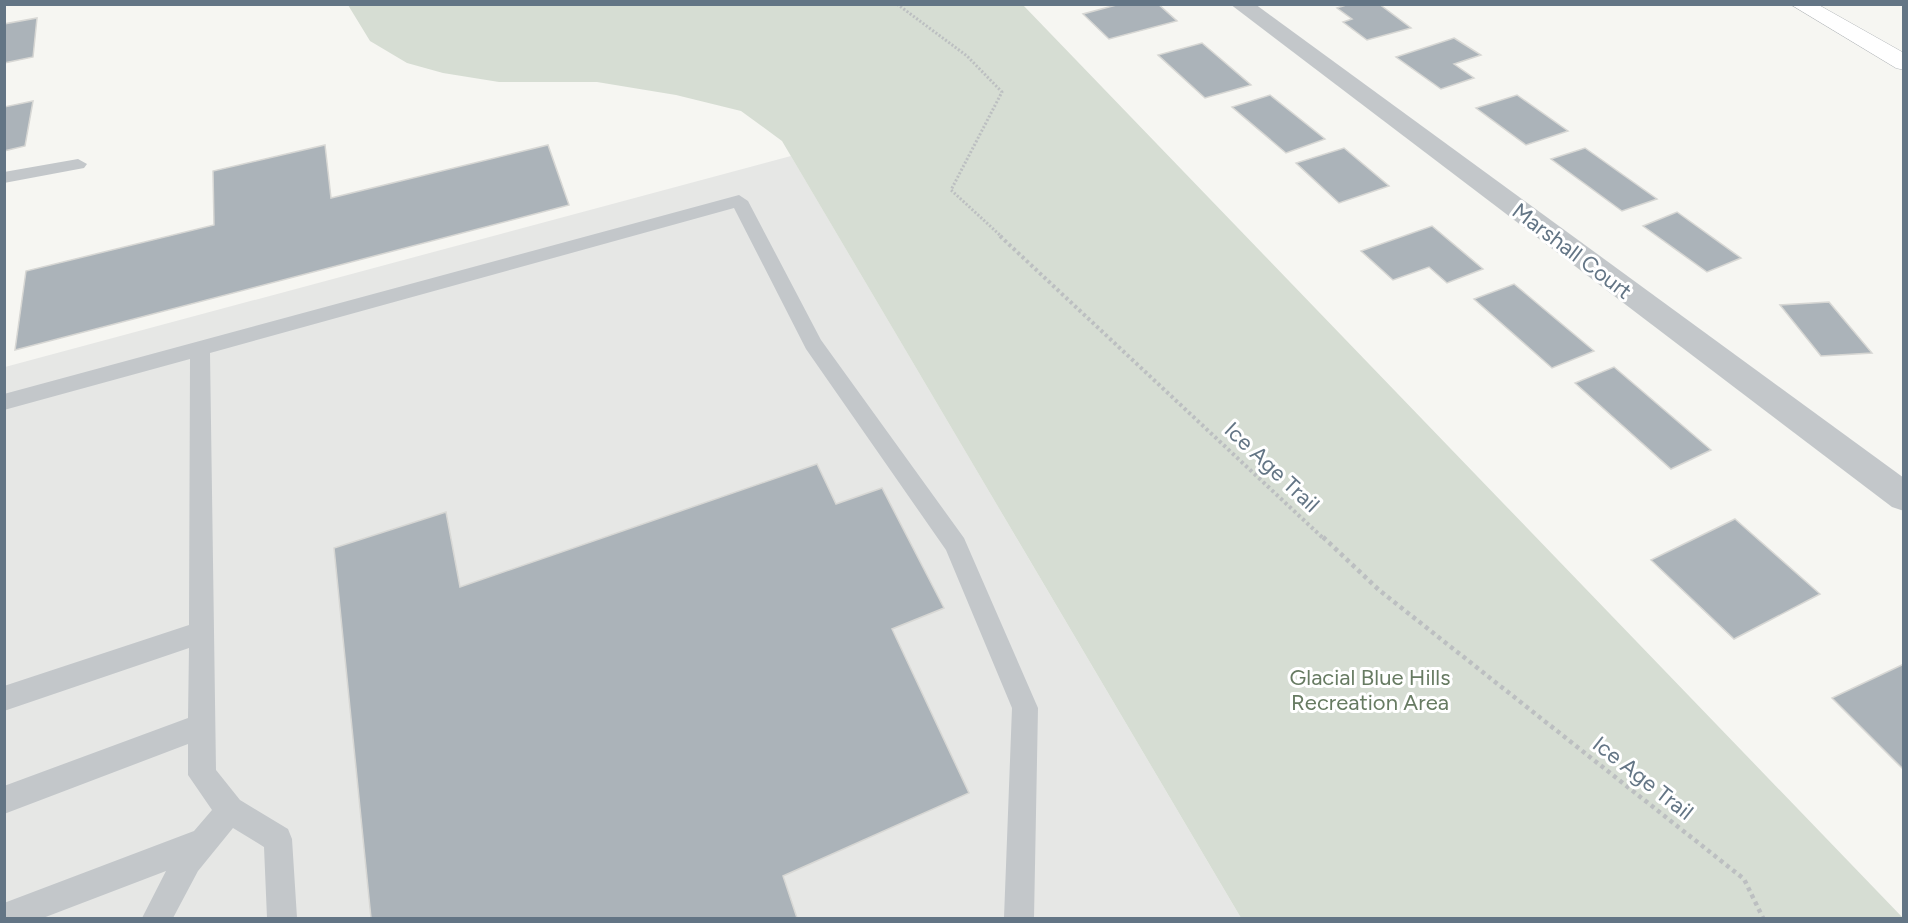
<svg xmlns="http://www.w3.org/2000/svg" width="1908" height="923" viewBox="0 0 1908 923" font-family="Figtree,sans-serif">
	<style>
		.built { fill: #e6e7e5 }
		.green { fill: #d6ddd3 }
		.building { fill: #abb3b9; stroke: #d7d7d4; stroke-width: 1.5 }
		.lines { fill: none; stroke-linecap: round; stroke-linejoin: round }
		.highway-casing { stroke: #b5b9bc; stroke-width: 1 }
		.path-far2 { stroke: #bcbfc1; stroke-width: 3; stroke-dasharray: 2 2; stroke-linecap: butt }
		.path-far1 { stroke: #bcbfc1; stroke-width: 4; stroke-dasharray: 3 3; stroke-linecap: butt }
		.path { stroke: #bcbfc1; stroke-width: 4.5; stroke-dasharray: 4 4; stroke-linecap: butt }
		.lane { fill: #c3c7ca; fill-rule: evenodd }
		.street { fill: #c3c7ca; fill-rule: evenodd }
		.highway { fill: #fff; fill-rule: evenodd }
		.labels { text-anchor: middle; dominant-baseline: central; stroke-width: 6; stroke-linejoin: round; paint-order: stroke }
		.street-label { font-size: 22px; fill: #637585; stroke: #fff }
		.park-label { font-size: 22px; fill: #677b62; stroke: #fff }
	</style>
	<rect width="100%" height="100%" fill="#f6f6f2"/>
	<path class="built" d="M 791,156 L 1241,918 L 5,918 L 5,367 Z"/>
	<path class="green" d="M 348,5 L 1023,5 L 1903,918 L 1241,918 L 782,141 L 741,111 L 676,95 L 597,82 L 499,82 L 443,73 L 407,63 L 370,41 Z"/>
	<g class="building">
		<path d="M 1120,4 L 1158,4 L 1177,21 L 1109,39 L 1083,14 Z"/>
		<path d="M 1349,4 L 1379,4 L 1411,28 L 1367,40 L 1343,22 L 1352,19 L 1337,8 Z"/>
		<path d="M 37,18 L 33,57 L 4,63 L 4,24 Z"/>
		<path d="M 1454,38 L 1481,55 L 1454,64 L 1474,78 L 1441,89 L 1396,57 Z"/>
		<path d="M 1202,43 L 1251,85 L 1205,98 L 1158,55 Z"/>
		<path d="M 1270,95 L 1325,139 L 1286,153 L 1232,107 Z"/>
		<path d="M 1517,95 L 1568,131 L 1526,145 L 1476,108 Z"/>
		<path d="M 33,101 L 25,146 L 4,151 L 4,107 Z"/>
		<path d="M 325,145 L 331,198 L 548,145 L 569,205 L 15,350 L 26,271 L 214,225 L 213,171 Z"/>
		<path d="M 1344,148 L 1389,186 L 1339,203 L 1296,163 Z"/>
		<path d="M 1585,148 L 1657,199 L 1622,211 L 1551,159 Z"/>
		<path d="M 1677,212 L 1741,258 L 1707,272 L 1643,226 Z"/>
		<path d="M 1432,226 L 1483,269 L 1447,283 L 1429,267 L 1393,280 L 1361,251 Z"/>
		<path d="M 1514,284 L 1594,351 L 1552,368 L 1474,299 Z"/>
		<path d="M 1829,302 L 1872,353 L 1821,356 L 1780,305 Z"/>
		<path d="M 1614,367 L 1711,450 L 1671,469 L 1575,383 Z"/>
		<path d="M 817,464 L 836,504 L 882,488 L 944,608 L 892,629 L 969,793 L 783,876 L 797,918 L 371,918 L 334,548 L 446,512 L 460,587 Z"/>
		<path d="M 1735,519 L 1820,594 L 1734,639 L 1651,560 Z"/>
		<path d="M 1904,664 L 1904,770 L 1832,698 Z"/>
	</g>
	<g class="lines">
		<defs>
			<path id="highway" d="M 1790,4 L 1817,4 L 1904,53 L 1904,70 L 1896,68 Z"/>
		</defs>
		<use href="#highway" class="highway-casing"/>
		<path class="path-far2" d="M 897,4 L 967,56 L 1002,92 L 951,190 L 1002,237"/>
		<path class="path-far1" d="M 1000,236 L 1324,539"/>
		<path class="path" d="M 1323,537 L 1379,590 L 1744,879 L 1763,918"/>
		<g class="lane">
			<path d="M 78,159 L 87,164 L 84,168 L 4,183 L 4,172 Z"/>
			<path d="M 739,195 L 748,201 L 821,340 L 964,538 L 1038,708 L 1034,918 L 1004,918 L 1012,708 L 946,550 L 806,349 L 734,208 L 210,353 L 216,770 L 240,800 L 288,829 L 292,839 L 297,918 L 267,918 L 264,847 L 233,828 L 198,871 L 173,918 L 142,918 L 166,871 L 43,918 L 4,918 L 4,903 L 194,831 L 212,810 L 188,775 L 188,744 L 4,814 L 4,786 L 188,718 L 189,648 L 4,711 L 4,686 L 189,625 L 190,359 L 4,410 L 4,394 Z"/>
		</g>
		<path class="street" d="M 1230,4 L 1255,4 L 1904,478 L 1904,511 L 1892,507 Z"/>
		<use href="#highway" class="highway"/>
	</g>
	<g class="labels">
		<g class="street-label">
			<text transform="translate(1572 251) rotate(37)">Marshall Court</text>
			<text transform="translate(1272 467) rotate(43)">Ice Age Trail</text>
			<text transform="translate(1643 778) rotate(38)">Ice Age Trail</text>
		</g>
		<g class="park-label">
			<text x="1370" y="677">Glacial Blue Hills<tspan x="1370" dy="25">Recreation Area</tspan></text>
		</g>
	</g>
	<rect width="1908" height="923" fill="none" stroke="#637585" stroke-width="12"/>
</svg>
